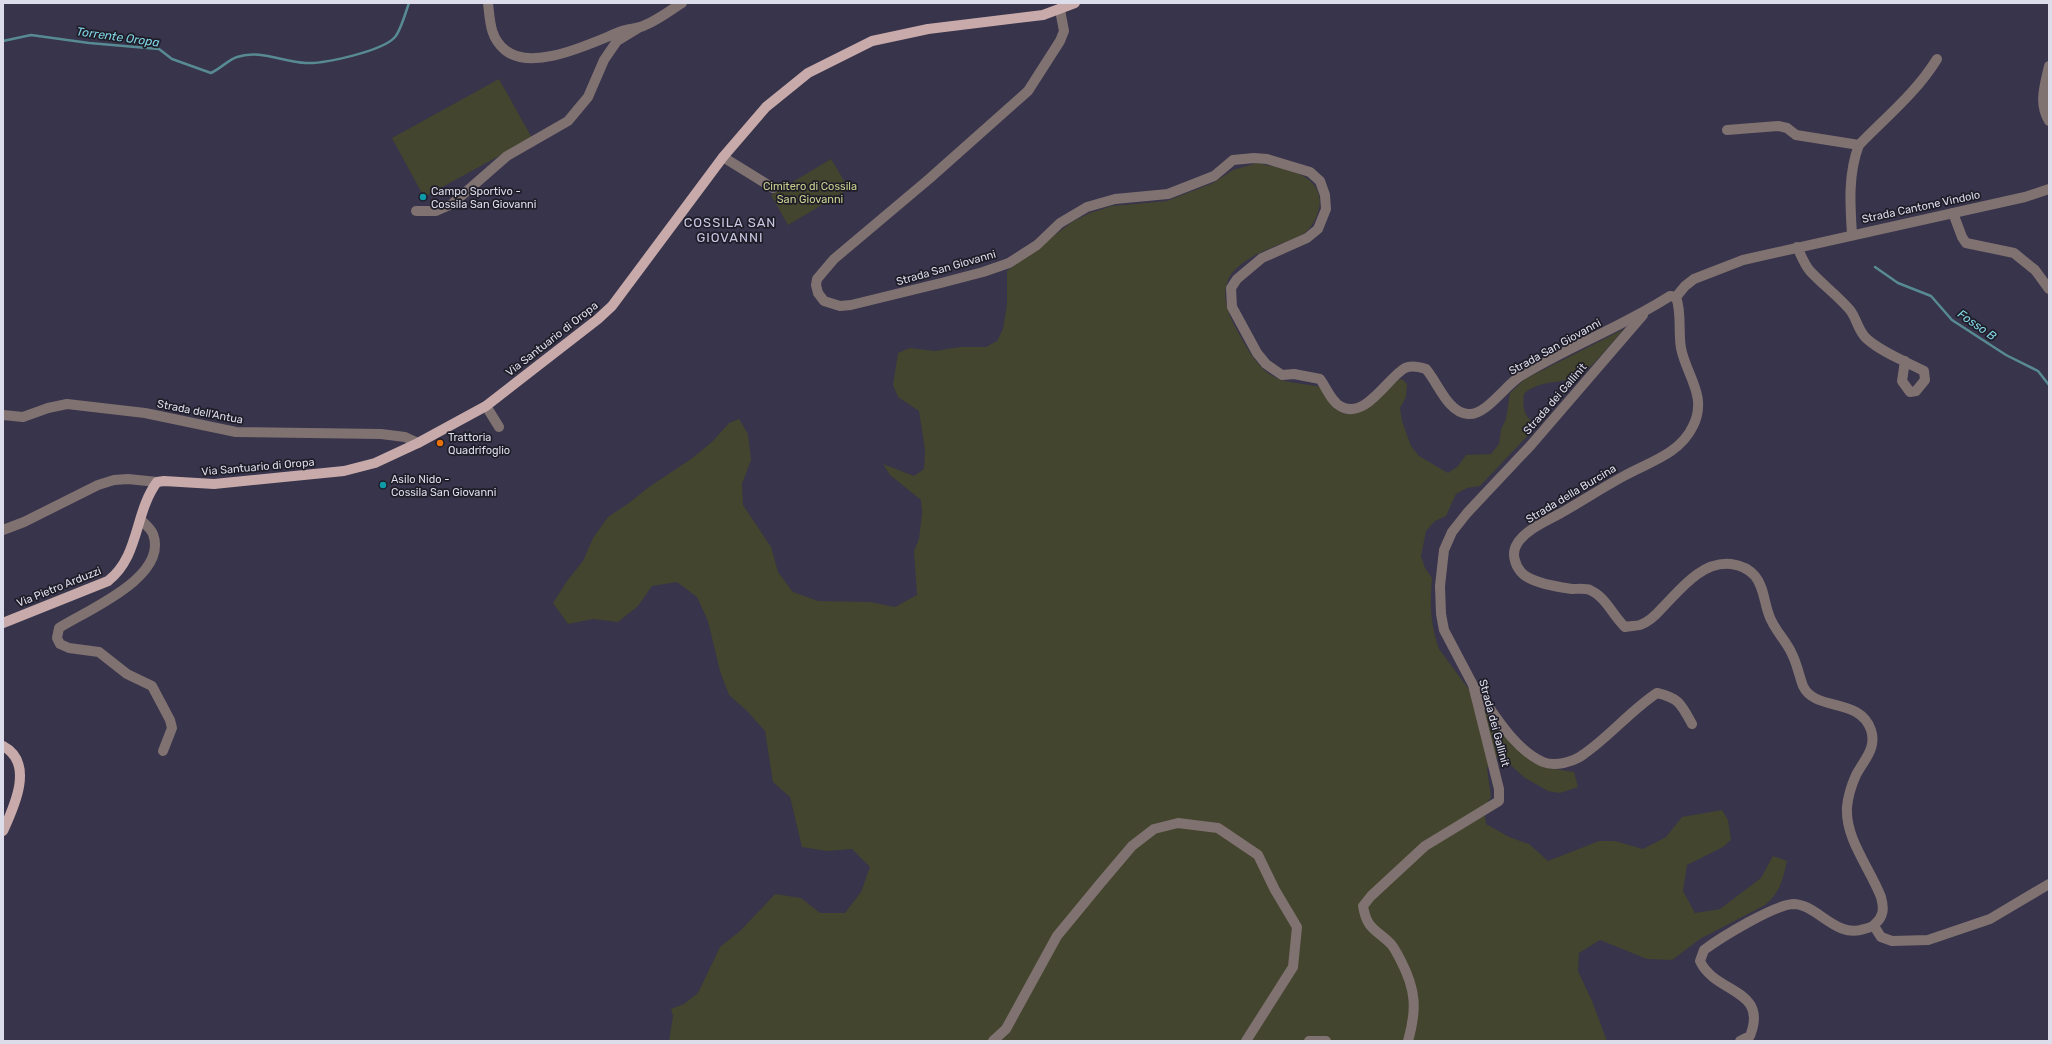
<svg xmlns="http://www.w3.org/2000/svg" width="2052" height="1044" viewBox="0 0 2052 1044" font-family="Rubik,sans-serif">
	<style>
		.green { fill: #43452e }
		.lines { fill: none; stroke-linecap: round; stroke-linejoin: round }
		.stream { stroke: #588a93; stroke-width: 2.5 }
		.minor { stroke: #807271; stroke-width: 10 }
		.major { stroke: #c7aaa9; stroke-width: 10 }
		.culture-dot { fill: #0f9aa8; stroke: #1e1d28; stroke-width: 1.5 }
		.food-dot { fill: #e8710a; stroke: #1e1d28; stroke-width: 1.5 }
		.labels { text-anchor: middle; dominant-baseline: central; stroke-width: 3.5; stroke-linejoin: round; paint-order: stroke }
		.park-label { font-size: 11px; fill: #cbd08f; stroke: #1e1d28 }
		.poi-label { font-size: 11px; fill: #dddceb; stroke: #1e1d28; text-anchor: start }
		.street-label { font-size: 11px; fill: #dddceb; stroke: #1e1d28 }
		.water-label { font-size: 12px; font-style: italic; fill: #81d5e5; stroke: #1e1d28 }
		.quarter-label { font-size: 13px; letter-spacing: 1px; fill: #cac7e4; stroke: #1e1d28 }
	</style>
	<rect width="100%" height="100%" fill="#37344b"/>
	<g class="green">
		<path d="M 499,79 L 532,138 L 424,197 L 392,138 Z"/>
		<path d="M 831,159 L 849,189 L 788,225 L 771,195 Z"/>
		<path d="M 1257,163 C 1283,169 1326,173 1319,209 C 1316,219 1312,228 1303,234 C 1295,240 1284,242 1275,246 C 1232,264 1210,282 1237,330 C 1248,350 1260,375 1285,381 C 1297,384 1309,384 1321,387 C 1344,438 1371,406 1398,380 L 1402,379 L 1407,384 L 1406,397 L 1400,408 L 1402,421 L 1411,446 L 1419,456 L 1448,473 L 1458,466 L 1466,455 L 1491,454 L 1499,444 L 1501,430 L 1506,419 L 1510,393 L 1525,379 L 1624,329 C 1613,341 1596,363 1584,372 C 1564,387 1542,377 1524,394 C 1522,410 1525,417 1537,426 L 1480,486 L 1467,488 L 1456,494 L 1446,516 L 1435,521 L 1426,531 L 1421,556 L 1425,568 L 1432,578 C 1430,608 1430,621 1439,649 L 1499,730 L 1514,747 L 1549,768 L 1574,772 L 1578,787 L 1560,793 L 1548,791 L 1525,778 L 1506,761 L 1494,756 L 1487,768 L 1491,797 L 1484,808 L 1486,824 L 1509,837 L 1529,844 L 1548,861 L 1599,841 L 1615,841 L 1643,849 L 1666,837 L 1682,817 L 1722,810 L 1728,820 L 1731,840 L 1723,847 L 1687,865 L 1683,891 L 1695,913 L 1720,909 L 1761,878 L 1773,856 L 1787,861 C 1783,879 1780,893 1765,905 L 1700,939 L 1672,960 L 1647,959 L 1600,940 L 1579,953 L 1578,971 L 1592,1001 L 1607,1041 L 669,1041 L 673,1016 L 671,1009 L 684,1004 L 698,993 L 720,947 L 740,931 L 775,894 L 801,898 L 820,913 L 845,913 L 861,892 L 870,867 L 852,849 L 827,851 L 802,847 L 790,797 L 773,782 L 765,731 L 748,712 L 729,695 L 720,671 L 708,621 L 697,597 L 677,582 L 652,586 L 638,606 L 618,622 L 593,619 L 568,624 L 553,603 L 567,581 L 583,561 L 593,538 L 608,517 L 629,503 L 649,487 L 691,459 L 712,442 L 729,423 L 739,419 L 748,434 L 751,460 L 742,484 L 743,505 L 771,547 L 778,572 L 793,592 L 818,601 L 870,602 L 895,607 L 917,595 L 914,551 L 919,539 L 922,513 L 921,500 L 890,475 L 883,464 L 914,476 L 924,469 L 925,450 L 919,411 L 898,397 L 893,385 L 898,353 L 910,348 L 935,351 L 960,347 L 986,347 L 997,341 L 1003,329 L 1007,304 L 1007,271 L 1072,222 L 1090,213 L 1112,206 L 1167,201 L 1213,183 L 1233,170 Z"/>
	</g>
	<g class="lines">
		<g class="stream">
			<path d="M 3,41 L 31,35 L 89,43 L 159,49 L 172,59 L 211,73 C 220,69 228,60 237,57 C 259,49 283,62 306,63 C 324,64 383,51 395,37 C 401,30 406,11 409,3"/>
			<path d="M 1875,267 L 1898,283 L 1931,296 L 1952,320 L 2006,355 L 2038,371 L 2049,385"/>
		</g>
		<g class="minor">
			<path d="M 488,3 C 490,21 490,38 505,50 C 533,73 593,42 622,31 C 627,29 634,29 640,27 C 654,23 669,11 682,3"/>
			<path d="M 1060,10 L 1064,31 L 1060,41 L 1028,91 L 929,179 L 834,259 L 817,279 L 816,285 L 818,293 L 824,301 L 840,306 L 851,305 L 941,283 L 983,272 L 1009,263 L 1037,245 L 1060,223 L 1087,207 L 1115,199 L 1168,194 L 1214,176 L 1233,160 L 1254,158 L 1267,159 L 1310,172 L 1320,181 L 1325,195 L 1326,209 L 1318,229 L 1307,238 L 1262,258 L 1237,279 L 1231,288 L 1232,307 L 1257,353 L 1266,364 L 1282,375 L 1294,374 L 1320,379 C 1326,387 1331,401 1340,406 C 1365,421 1387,378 1405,368 C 1411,365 1420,367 1426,369 C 1438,383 1448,413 1468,414 C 1485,416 1505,386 1519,377 C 1567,347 1622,327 1670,296 L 1676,297"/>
			<path d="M 2049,66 C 2045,85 2038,103 2049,121"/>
			<path d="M 1727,130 L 1778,126 L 1787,128 L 1796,135 L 1859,145"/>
			<path d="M 723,157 L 773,188"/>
			<path d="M 416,211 L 436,211 L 452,204 L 507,156 L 568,121 L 588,97 L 604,60 L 617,41 L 640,27"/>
			<path d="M 1953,213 L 1962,237 L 1966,243 L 2014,253 L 2035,270 L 2049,289"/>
			<path d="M 1852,234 C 1850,204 1848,173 1859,145 C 1886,117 1916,93 1937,59"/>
			<path d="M 1797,247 C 1801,255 1804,264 1810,271 C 1823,285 1838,296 1850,310 C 1857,319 1858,331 1867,339 C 1883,353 1905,361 1924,371 L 1925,380 L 1916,391 L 1910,392 L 1902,381 L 1905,361"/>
			<path d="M 1676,297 C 1682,313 1678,331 1681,348 C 1686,375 1708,396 1693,426 C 1680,454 1649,462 1624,476 C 1602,488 1582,501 1561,513 C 1546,521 1525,530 1517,544 C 1511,553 1515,565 1521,572 C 1530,583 1558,587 1572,589 C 1578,589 1585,588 1590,590 C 1606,597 1613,616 1625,627 C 1630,626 1636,626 1640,625 C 1649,622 1656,615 1662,608 C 1680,590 1701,561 1731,564 C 1739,565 1749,569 1755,576 C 1764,587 1764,602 1769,615 C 1774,630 1786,640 1792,654 C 1797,664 1799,675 1803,686 C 1815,712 1860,697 1871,730 C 1877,748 1864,760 1856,775 C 1852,784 1848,796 1847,807 C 1845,839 1870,868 1881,897 C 1884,908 1884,916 1875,924 C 1873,927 1868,928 1864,929 C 1836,939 1818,905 1794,904 C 1775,904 1720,938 1704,950 L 1700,961 C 1715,994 1769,988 1750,1036 L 1740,1041"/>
			<path d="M 1676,297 L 1685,286 L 1694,279 L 1743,260 L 2025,197 L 2049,189"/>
			<path d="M 486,406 L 499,427"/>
			<path d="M 3,415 L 23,417 L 48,408 L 67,404 L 145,413 L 236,432 L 381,434 L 405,437 L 418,443"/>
			<path d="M 141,520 C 145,524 151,529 153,534 C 169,577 87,610 59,628 L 57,638 L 60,644 L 69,648 L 99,652 L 127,674 L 152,686 L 170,720 L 172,728 L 163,751"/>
			<path d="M 3,530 L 24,522 L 98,485 L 114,480 L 128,479 L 157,482"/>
			<path d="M 1477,690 C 1495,715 1514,749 1543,762 C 1555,767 1574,762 1584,754 C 1610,736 1630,711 1657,693 C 1679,698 1681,704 1692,724"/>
			<path d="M 1874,926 L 1881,937 L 1892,941 L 1928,940 L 1990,919 L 2049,884"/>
			<path d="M 993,1041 L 1006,1029 L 1057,936 L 1099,885 L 1132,846 L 1154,829 L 1178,823 L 1218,828 L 1258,855 L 1275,890 L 1297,927 L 1293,967 L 1246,1041"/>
			<path d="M 1309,1041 L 1326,1041"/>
			<path d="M 1408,1041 C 1417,1009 1416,990 1401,961 C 1398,955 1395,949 1391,944 C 1376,929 1367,930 1363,906 L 1371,896 L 1425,846 L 1499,801 L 1499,789 L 1473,685 L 1444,630 L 1441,614 L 1440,586 L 1444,550 L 1452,532 L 1467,513 L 1531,445 L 1643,315"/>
		</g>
		<g class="major">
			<path d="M 3,623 L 108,581 C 140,556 134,513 157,482 L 164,481 L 214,484 L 344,471 L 375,463 L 418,443 L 486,406 L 598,319 L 612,306 L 723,157 L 766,107 L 808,73 L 872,41 L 928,29 L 1043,15 L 1075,3"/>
			<path d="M 3,746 C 35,763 14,807 3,831"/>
		</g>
	</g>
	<g class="culture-dot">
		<circle cx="423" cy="197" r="4"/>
		<circle cx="383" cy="485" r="4"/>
	</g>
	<circle class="food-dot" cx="440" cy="443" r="4"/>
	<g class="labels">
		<g class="park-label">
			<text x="810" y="186">Cimitero di Cossila<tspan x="810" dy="13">San Giovanni</tspan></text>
		</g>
		<g class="poi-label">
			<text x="431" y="191">Campo Sportivo -<tspan x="431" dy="13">Cossila San Giovanni</tspan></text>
			<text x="448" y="437">Trattoria<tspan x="448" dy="13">Quadrifoglio</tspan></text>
			<text x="391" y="479">Asilo Nido -<tspan x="391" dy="13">Cossila San Giovanni</tspan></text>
		</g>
		<g class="street-label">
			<text transform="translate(1921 207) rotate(-12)">Strada Cantone Vindolo</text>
			<text transform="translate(946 268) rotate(-16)">Strada San Giovanni</text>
			<text transform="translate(552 339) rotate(-38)">Via Santuario di Oropa</text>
			<text transform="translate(1555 347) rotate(-29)">Strada San Giovanni</text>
			<text transform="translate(1555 399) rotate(-49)">Strada dei Gallinit</text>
			<text transform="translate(200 412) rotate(11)">Strada dell'Antua</text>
			<text transform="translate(258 467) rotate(-5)">Via Santuario di Oropa</text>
			<text transform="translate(1571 494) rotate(-31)">Strada della Burcina</text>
			<text transform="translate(59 587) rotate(-22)">Via Pietro Arduzzi</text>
			<text transform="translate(1494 723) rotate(75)">Strada dei Gallinit</text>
		</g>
		<g class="water-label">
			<text transform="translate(118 37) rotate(8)">Torrente Oropa</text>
			<text transform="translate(1977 325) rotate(35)">Fosso B</text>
		</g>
		<g class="quarter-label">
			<text x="730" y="222">COSSILA SAN<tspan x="730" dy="15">GIOVANNI</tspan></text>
		</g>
	</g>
	<rect width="2052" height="1044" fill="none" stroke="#dddceb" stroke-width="8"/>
</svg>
